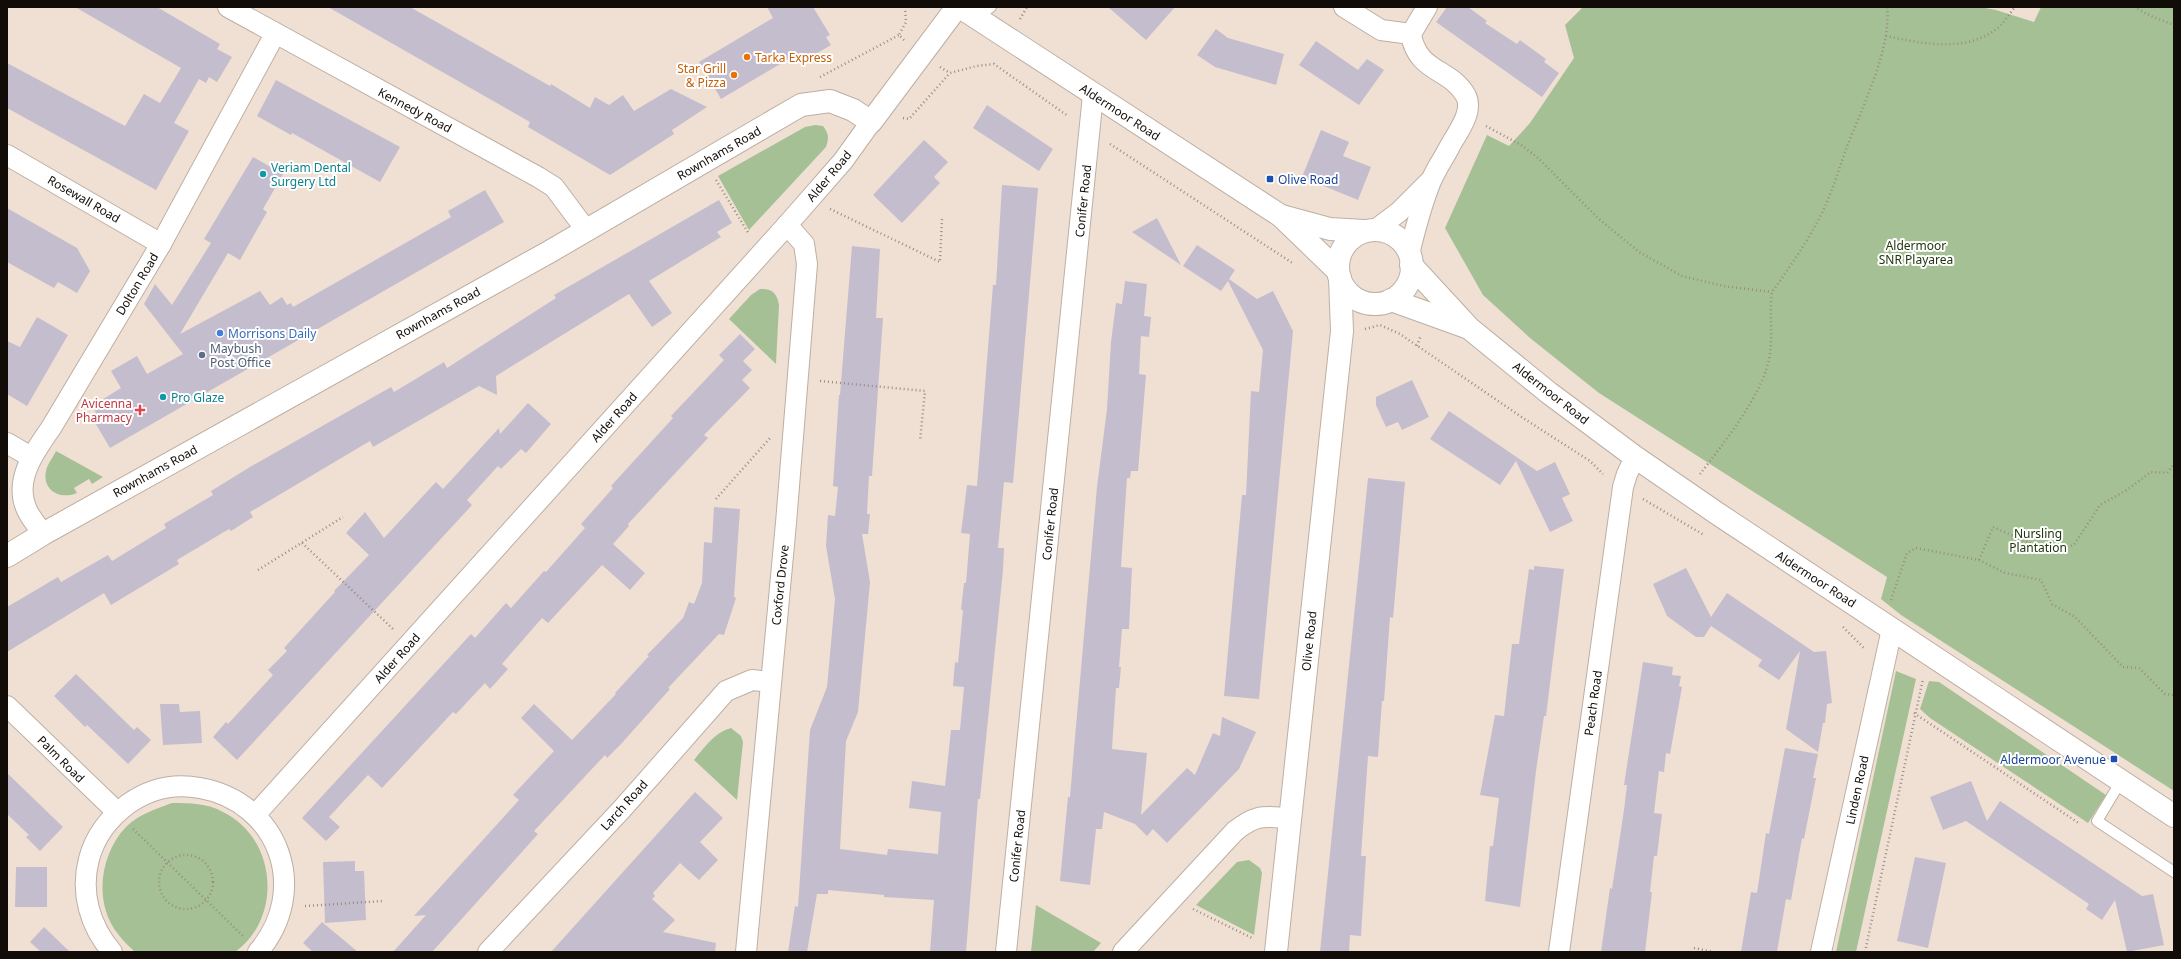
<svg xmlns="http://www.w3.org/2000/svg" width="2181" height="959" viewBox="0 0 2181 959" font-family="'Noto Sans',sans-serif">
	<style>
		.green { fill: #a6c095 }
		.building { fill: #c4bdcd }
		.lines { fill: none; stroke-linecap: round; stroke-linejoin: round }
		.lane-casing { stroke: #bdafa3; stroke-width: 12 }
		.street-casing { stroke: #bdafa3; stroke-width: 22 }
		.secondary-casing { stroke: #bdafa3; stroke-width: 24 }
		.path { stroke: #988c83; stroke-width: 2.5; stroke-dasharray: 1 3; stroke-linecap: butt }
		.lane { stroke: #fff; stroke-width: 10 }
		.street { stroke: #fff; stroke-width: 20 }
		.secondary { stroke: #fff; stroke-width: 22 }
		.food-dot { fill: #e8710a; stroke: #fff; stroke-width: 1.5 }
		.culture-dot { fill: #0f9aa8; stroke: #fff; stroke-width: 1.5 }
		.transit-dot { fill: #1a4fb4; stroke: #fff; stroke-width: 1.5 }
		.shop-dot { fill: #3f7fe0; stroke: #fff; stroke-width: 1.5 }
		.service-dot { fill: #5c6f8a; stroke: #fff; stroke-width: 1.5 }
		.health-dot { fill: #e0444e; stroke: #fff; stroke-width: 1.5 }
		.labels { text-anchor: middle; dominant-baseline: central; stroke-width: 4; stroke-linejoin: round; paint-order: stroke }
		.food-label { font-size: 12px; fill: #c56008; stroke: #fff; text-anchor: start }
		.street-label { font-size: 12px; fill: #110c08; stroke: #fff }
		.culture-label { font-size: 12px; fill: #0d838f; stroke: #fff; text-anchor: start }
		.transit-label { font-size: 12px; fill: #164399; stroke: #fff; text-anchor: start }
		.park-label { font-size: 12px; fill: #20360c; stroke: #fff }
		.shop-label { font-size: 12px; fill: #366cbe; stroke: #fff; text-anchor: start }
		.service-label { font-size: 12px; fill: #4e5e75; stroke: #fff; text-anchor: start }
		.health-label { font-size: 12px; fill: #be3a42; stroke: #fff; text-anchor: end }
	</style>
	<rect width="100%" height="100%" fill="#f0e0d3"/>
	<g class="green">
		<path d="M 1583,7 L 1979,7 L 1996,10 L 2034,22 L 2041,7 L 2174,7 L 2174,791 L 1901,615 L 1881,599 L 1887,577 L 1599,393 L 1530,338 L 1483,295 L 1445,228 L 1487,135 L 1509,146 L 1530,123 L 1574,58 L 1565,25 Z"/>
		<path d="M 815,125 L 823,126 C 829,134 829,138 826,147 L 749,230 L 718,176 L 805,127 Z"/>
		<path d="M 760,289 C 772,288 777,293 779,305 L 776,364 L 729,319 L 751,295 Z"/>
		<path d="M 56,451 L 103,477 L 92,484 L 89,479 L 74,488 L 77,493 C 61,500 42,491 46,471 C 47,464 53,458 56,451 Z"/>
		<path d="M 1896,671 L 1916,679 L 1856,952 L 1836,952 Z"/>
		<path d="M 1929,681 L 1939,682 L 2106,795 L 2088,823 L 1930,718 L 1920,709 Z"/>
		<path d="M 731,728 L 741,736 L 743,742 L 737,800 L 694,760 C 704,748 715,732 731,728 Z"/>
		<path d="M 172,803 C 190,803 207,803 223,812 C 277,838 283,918 235,952 L 135,952 C 129,946 123,941 118,934 C 93,903 100,854 126,827 C 139,814 156,809 172,803 Z"/>
		<path d="M 1249,860 L 1260,868 L 1262,873 L 1254,935 L 1196,905 L 1237,862 Z"/>
		<path d="M 1036,905 L 1101,943 L 1093,952 L 1031,952 Z"/>
	</g>
	<g class="building">
		<path d="M 75,7 L 157,7 L 220,44 L 217,49 L 232,57 L 217,82 L 209,77 L 206,83 L 199,79 L 174,123 L 189,131 L 156,190 L 7,108 L 7,63 L 125,126 L 144,94 L 160,103 L 181,68 Z"/>
		<path d="M 328,7 L 410,7 L 550,86 L 551,84 L 590,108 L 595,97 L 609,105 L 623,95 L 634,111 L 671,89 L 707,107 L 672,130 L 674,134 L 610,175 L 528,127 L 530,122 Z"/>
		<path d="M 767,7 L 813,7 L 830,35 L 826,37 L 831,45 L 802,62 L 797,54 L 721,99 L 699,62 L 773,18 Z"/>
		<path d="M 1108,7 L 1175,7 L 1146,40 Z"/>
		<path d="M 1447,7 L 1468,7 L 1487,21 L 1485,23 L 1517,44 L 1520,40 L 1546,59 L 1544,62 L 1559,73 L 1542,97 L 1436,22 Z"/>
		<path d="M 1216,29 L 1228,38 L 1284,54 L 1276,85 L 1215,67 L 1197,55 Z"/>
		<path d="M 1316,41 L 1358,70 L 1367,59 L 1384,70 L 1359,105 L 1299,65 Z"/>
		<path d="M 276,80 L 400,147 L 380,182 L 292,133 L 291,135 L 257,116 Z"/>
		<path d="M 987,105 L 1053,149 L 1039,171 L 973,128 Z"/>
		<path d="M 1321,130 L 1349,142 L 1343,156 L 1371,167 L 1358,200 L 1302,177 Z"/>
		<path d="M 924,140 L 948,162 L 934,177 L 940,183 L 902,223 L 873,195 Z"/>
		<path d="M 253,157 L 283,174 L 263,209 L 267,212 L 240,260 L 228,253 L 180,334 L 260,291 L 270,305 L 282,297 L 287,305 L 291,303 L 293,307 L 451,217 L 448,211 L 485,190 L 504,222 L 110,448 L 91,416 L 96,413 L 92,406 L 121,388 L 111,371 L 137,356 L 147,374 L 183,354 L 144,304 L 155,284 L 172,305 L 211,243 L 204,239 Z"/>
		<path d="M 1002,185 L 1038,188 L 1013,483 L 1004,482 L 998,548 L 1004,548 L 1003,570 L 980,799 L 978,799 L 966,952 L 930,952 L 934,900 L 884,897 L 884,895 L 828,890 L 828,894 L 817,894 L 807,952 L 788,952 L 795,906 L 798,907 L 810,730 L 827,687 L 835,599 L 826,546 L 828,515 L 835,516 L 838,487 L 833,486 L 839,395 L 840,395 L 852,246 L 880,249 L 876,318 L 883,318 L 872,476 L 869,476 L 867,514 L 870,514 L 868,534 L 862,534 L 870,582 L 858,712 L 846,741 L 840,849 L 887,855 L 888,849 L 938,854 L 941,812 L 909,808 L 912,781 L 945,786 L 951,730 L 960,730 L 964,687 L 953,686 L 955,662 L 958,663 L 963,610 L 961,610 L 964,583 L 966,583 L 970,534 L 961,533 L 967,485 L 977,486 L 993,285 L 996,285 Z"/>
		<path d="M 719,200 L 732,223 L 717,232 L 721,237 L 649,281 L 672,313 L 652,327 L 629,294 L 496,376 L 497,395 L 479,386 L 373,447 L 370,441 L 250,512 L 253,517 L 231,531 L 229,529 L 177,560 L 179,564 L 111,605 L 104,593 L 7,652 L 7,607 L 58,577 L 61,582 L 108,555 L 112,561 L 166,528 L 164,524 L 213,495 L 211,491 L 250,467 L 391,387 L 394,392 L 444,362 L 447,368 L 556,298 L 554,295 Z"/>
		<path d="M 7,208 L 77,248 L 90,271 L 77,293 L 58,282 L 54,288 L 7,262 Z"/>
		<path d="M 1157,218 L 1181,265 L 1132,232 Z"/>
		<path d="M 1197,245 L 1235,270 L 1229,279 L 1257,299 L 1273,291 L 1293,331 L 1259,699 L 1224,696 L 1242,495 L 1246,495 L 1251,391 L 1259,392 L 1263,350 L 1228,281 L 1221,291 L 1183,266 Z"/>
		<path d="M 1125,281 L 1147,284 L 1144,316 L 1151,317 L 1149,337 L 1141,336 L 1139,374 L 1146,375 L 1138,471 L 1131,471 L 1130,478 L 1127,478 L 1121,567 L 1132,568 L 1129,629 L 1122,629 L 1119,667 L 1121,667 L 1119,688 L 1116,688 L 1112,749 L 1147,753 L 1141,815 L 1187,768 L 1195,775 L 1213,733 L 1220,736 L 1222,717 L 1256,732 L 1239,769 L 1167,843 L 1153,829 L 1147,836 L 1135,824 L 1104,812 L 1102,829 L 1096,829 L 1090,885 L 1060,881 L 1068,797 L 1070,797 L 1074,749 L 1097,487 L 1107,409 L 1111,342 L 1116,303 L 1122,304 Z"/>
		<path d="M 37,317 L 68,335 L 27,406 L 7,394 L 7,341 L 20,347 Z"/>
		<path d="M 740,334 L 755,349 L 743,361 L 752,370 L 742,380 L 750,388 L 704,435 L 708,438 L 628,524 L 629,526 L 613,544 L 645,573 L 630,590 L 602,565 L 548,623 L 542,618 L 502,664 L 508,669 L 490,689 L 485,683 L 456,714 L 453,712 L 382,788 L 368,775 L 329,817 L 340,827 L 326,841 L 302,818 L 471,634 L 475,638 L 506,603 L 511,608 L 544,571 L 546,572 L 585,528 L 581,524 L 613,488 L 611,486 L 673,418 L 671,416 L 724,360 L 719,355 Z"/>
		<path d="M 1412,380 L 1429,417 L 1402,430 L 1398,422 L 1386,427 L 1376,405 L 1376,397 Z"/>
		<path d="M 528,403 L 551,424 L 526,453 L 521,449 L 501,469 L 498,466 L 467,500 L 472,505 L 237,760 L 213,737 L 226,722 L 228,724 L 273,675 L 268,670 L 287,651 L 284,648 L 335,592 L 334,591 L 369,555 L 346,533 L 365,512 L 384,538 L 436,482 L 443,489 L 499,428 L 500,434 Z"/>
		<path d="M 1449,411 L 1537,471 L 1555,462 L 1570,494 L 1562,498 L 1573,521 L 1550,532 L 1516,461 L 1500,485 L 1430,439 Z"/>
		<path d="M 1368,478 L 1405,482 L 1393,618 L 1390,617 L 1384,701 L 1382,701 L 1378,757 L 1368,756 L 1361,856 L 1366,856 L 1361,936 L 1350,935 L 1349,952 L 1320,952 Z"/>
		<path d="M 714,507 L 740,509 L 734,597 L 736,598 L 724,635 L 719,634 L 668,688 L 670,689 L 622,743 L 607,758 L 605,755 L 534,831 L 538,834 L 432,952 L 393,952 L 426,915 L 414,916 L 519,800 L 513,795 L 554,751 L 521,718 L 534,704 L 572,740 L 616,694 L 615,693 L 649,656 L 647,655 L 683,618 L 689,602 L 694,604 L 702,583 L 704,542 L 712,543 Z"/>
		<path d="M 1534,566 L 1564,569 L 1546,716 L 1544,716 L 1536,771 L 1520,907 L 1485,901 L 1490,846 L 1493,846 L 1499,798 L 1480,795 L 1495,715 L 1504,716 L 1512,644 L 1519,644 L 1529,569 L 1534,570 Z"/>
		<path d="M 1686,568 L 1711,617 L 1727,593 L 1814,652 L 1826,651 L 1832,703 L 1827,704 L 1825,723 L 1823,723 L 1818,752 L 1786,729 L 1800,651 L 1779,680 L 1758,666 L 1762,660 L 1711,626 L 1704,637 L 1696,637 L 1667,616 L 1653,584 Z"/>
		<path d="M 1643,662 L 1673,667 L 1672,675 L 1681,676 L 1679,686 L 1682,687 L 1670,754 L 1666,753 L 1664,772 L 1659,771 L 1654,813 L 1662,814 L 1657,856 L 1654,856 L 1650,892 L 1652,892 L 1645,952 L 1601,952 L 1610,888 L 1612,889 L 1624,810 L 1627,785 L 1624,785 Z"/>
		<path d="M 76,674 L 134,730 L 137,727 L 151,740 L 128,764 L 87,725 L 85,727 L 54,696 Z"/>
		<path d="M 160,704 L 179,704 L 180,712 L 200,711 L 202,743 L 163,745 Z"/>
		<path d="M 1785,748 L 1818,754 L 1813,778 L 1816,778 L 1804,839 L 1802,838 L 1791,900 L 1786,899 L 1777,952 L 1741,952 L 1751,892 L 1757,893 L 1766,833 L 1769,834 Z"/>
		<path d="M 7,773 L 63,827 L 40,851 L 26,837 L 29,835 L 7,814 Z"/>
		<path d="M 1971,781 L 1987,821 L 2000,801 L 2142,896 L 2153,894 L 2164,945 L 2127,952 L 2115,900 L 2102,920 L 2086,909 L 2089,904 L 1966,821 L 1943,830 L 1930,797 Z"/>
		<path d="M 695,792 L 723,818 L 700,842 L 718,860 L 699,880 L 680,863 L 653,893 L 655,896 L 652,899 L 675,920 L 663,932 L 716,943 L 715,952 L 551,952 Z"/>
		<path d="M 1915,857 L 1946,863 L 1928,948 L 1897,941 Z"/>
		<path d="M 355,861 L 355,871 L 364,871 L 366,920 L 325,923 L 323,862 Z"/>
		<path d="M 16,867 L 47,867 L 47,907 L 15,907 Z"/>
		<path d="M 322,922 L 358,952 L 313,952 L 303,943 Z"/>
		<path d="M 44,927 L 70,952 L 41,952 L 30,942 Z"/>
	</g>
	<g class="lines">
		<defs>
			<g id="lane">
				<path d="M 976,18 L 991,7"/>
				<path d="M 2121,781 L 2097,821 L 2174,872"/>
			</g>
			<g id="street">
				<path d="M 228,7 L 538,177 L 554,187 L 586,230"/>
				<path d="M 1344,7 L 1381,30 L 1411,34"/>
				<path d="M 7,155 L 161,244"/>
				<path d="M 1375,230 L 1399,212 L 1429,182"/>
				<path d="M 1409,254 C 1415,230 1421,205 1431,181 C 1436,169 1444,158 1450,146 C 1457,133 1474,112 1466,96 C 1451,68 1417,73 1411,34 L 1427,7"/>
				<path d="M 7,443 L 31,457"/>
				<path d="M 43,534 C 38,526 31,519 27,510 C 13,480 35,451 51,428 L 161,244 L 275,34"/>
				<path d="M 7,706 L 117,812"/>
				<path d="M 255,815 L 787,225 L 843,161 L 871,122"/>
				<path d="M 112,952 C 90,926 80,893 89,859 C 95,836 109,818 128,804 C 149,789 174,783 200,788 C 279,802 311,890 258,952"/>
				<path d="M 488,952 L 622,809 L 726,691 L 752,680 L 771,682"/>
				<path d="M 746,952 L 786,523 L 807,264 L 804,244 L 787,225"/>
				<path d="M 1006,952 L 1093,95"/>
				<path d="M 1123,952 L 1235,831 C 1258,813 1264,817 1291,818"/>
				<path d="M 1559,952 L 1623,487 L 1627,474 L 1635,457"/>
				<path d="M 1821,952 L 1892,629"/>
			</g>
			<g id="secondary">
				<path d="M 960,7 L 1281,216 L 1338,271"/>
				<path d="M 1282,216 L 1330,229 L 1364,231"/>
				<circle cx="1375" cy="267" r="37"/>
				<path d="M 1411,265 L 1469,328 L 1549,393 L 1635,457 L 1718,514 L 2174,816"/>
				<path d="M 1391,300 L 1466,327"/>
				<path d="M 7,556 L 43,534 L 549,252 L 801,105 L 830,101 L 853,110 L 871,122 L 957,7"/>
				<path d="M 1276,952 L 1342,331 L 1340,278"/>
			</g>
		</defs>
		<use href="#lane" class="lane-casing"/>
		<use href="#street" class="street-casing"/>
		<use href="#secondary" class="secondary-casing"/>
		<g class="path">
			<path d="M 2134,7 L 2153,17 L 2174,25"/>
			<path d="M 1020,19 L 1027,7"/>
			<path d="M 1886,36 C 1920,43 1964,53 1995,30 C 2003,25 2009,14 2015,7"/>
			<path d="M 904,40 L 899,35 L 906,22 L 905,7"/>
			<path d="M 940,67 L 950,73 L 977,66 L 994,64 L 1068,116"/>
			<path d="M 820,77 L 899,35"/>
			<path d="M 903,118 L 909,119 L 950,73"/>
			<path d="M 1486,126 L 1521,145 L 1537,157 L 1599,219 L 1639,252 L 1682,276 L 1723,286 L 1772,292"/>
			<path d="M 1110,144 L 1294,264"/>
			<path d="M 716,180 L 749,234"/>
			<path d="M 830,209 L 940,262 L 942,219"/>
			<path d="M 1365,329 L 1380,325 L 1400,334 L 1523,418 L 1590,461 L 1603,474"/>
			<path d="M 1417,346 L 1421,335"/>
			<path d="M 820,381 L 925,391 L 920,441"/>
			<path d="M 1700,474 C 1723,444 1766,391 1770,353 C 1773,333 1769,312 1772,292 C 1787,271 1803,248 1815,226 C 1829,202 1837,175 1846,149 C 1861,110 1892,48 1887,7"/>
			<path d="M 716,499 L 770,438"/>
			<path d="M 1643,499 L 1704,535"/>
			<path d="M 302,543 L 393,629"/>
			<path d="M 1979,560 L 1993,527 L 2050,552 L 2074,545 L 2100,505 L 2127,490 L 2151,472 L 2167,473 L 2174,464"/>
			<path d="M 258,570 L 343,517"/>
			<path d="M 1891,600 L 1907,553 L 1916,548 L 1979,560 L 2005,573 L 2041,580 L 2052,604 L 2075,617 L 2123,667 L 2139,668 L 2165,694 L 2174,695"/>
			<path d="M 1843,627 L 1865,649"/>
			<path d="M 1914,713 L 2080,824"/>
			<path d="M 133,829 L 243,936"/>
			<circle cx="186" cy="882" r="27"/>
			<path d="M 305,906 L 383,901"/>
			<path d="M 1193,909 L 1254,939"/>
			<path d="M 1694,948 L 1713,952"/>
			<path d="M 1865,952 L 1923,679"/>
		</g>
		<use href="#lane" class="lane"/>
		<use href="#street" class="street"/>
		<use href="#secondary" class="secondary"/>
	</g>
	<g class="food-dot">
		<circle cx="747" cy="57" r="4"/>
		<circle cx="734" cy="75" r="4"/>
	</g>
	<g class="culture-dot">
		<circle cx="263" cy="174" r="4"/>
		<circle cx="163" cy="397" r="4"/>
	</g>
	<g class="transit-dot">
		<rect x="1266" y="175" width="8" height="8" rx="2"/>
		<rect x="2110" y="755" width="8" height="8" rx="2"/>
	</g>
	<circle class="shop-dot" cx="220" cy="333" r="4"/>
	<circle class="service-dot" cx="202" cy="355" r="4"/>
	<path class="health-dot" d="M138 404h4v4h4v4h-4v4h-4v-4h-4v-4h4z"/>
	<g class="labels">
		<g class="food-label">
			<text x="755" y="57">Tarka Express</text>
			<text x="726" y="68" text-anchor="end">Star Grill<tspan x="726" dy="14">&amp; Pizza</tspan></text>
		</g>
		<g class="street-label">
			<text transform="translate(415 110) rotate(28)">Kennedy Road</text>
			<text transform="translate(1120 112) rotate(33)">Aldermoor Road</text>
			<text transform="translate(719 153) rotate(-30)">Rownhams Road</text>
			<text transform="translate(829 176) rotate(-50)">Alder Road</text>
			<text transform="translate(84 199) rotate(30)">Rosewall Road</text>
			<text transform="translate(1083 201) rotate(-84)">Conifer Road</text>
			<text transform="translate(137 284) rotate(-59)">Dolton Road</text>
			<text transform="translate(438 313) rotate(-29)">Rownhams Road</text>
			<text transform="translate(1551 393) rotate(38)">Aldermoor Road</text>
			<text transform="translate(614 417) rotate(-48)">Alder Road</text>
			<text transform="translate(155 471) rotate(-29)">Rownhams Road</text>
			<text transform="translate(1050 524) rotate(-84)">Conifer Road</text>
			<text transform="translate(1816 579) rotate(33)">Aldermoor Road</text>
			<text transform="translate(780 585) rotate(-84)">Coxford Drove</text>
			<text transform="translate(1309 641) rotate(-84)">Olive Road</text>
			<text transform="translate(397 658) rotate(-48)">Alder Road</text>
			<text transform="translate(1593 703) rotate(-82)">Peach Road</text>
			<text transform="translate(61 759) rotate(45)">Palm Road</text>
			<text transform="translate(1857 790) rotate(-78)">Linden Road</text>
			<text transform="translate(624 805) rotate(-48)">Larch Road</text>
			<text transform="translate(1017 846) rotate(-84)">Conifer Road</text>
		</g>
		<g class="culture-label">
			<text x="271" y="167">Veriam Dental<tspan x="271" dy="14">Surgery Ltd</tspan></text>
			<text x="171" y="397">Pro Glaze</text>
		</g>
		<g class="transit-label">
			<text x="1278" y="179">Olive Road</text>
			<text x="2106" y="759" text-anchor="end">Aldermoor Avenue</text>
		</g>
		<g class="park-label">
			<text x="1916" y="245">Aldermoor<tspan x="1916" dy="14">SNR Playarea</tspan></text>
			<text x="2038" y="533">Nursling<tspan x="2038" dy="14">Plantation</tspan></text>
		</g>
		<g class="shop-label">
			<text x="228" y="333">Morrisons Daily</text>
		</g>
		<g class="service-label">
			<text x="210" y="348">Maybush<tspan x="210" dy="14">Post Office</tspan></text>
		</g>
		<g class="health-label">
			<text x="132" y="403">Avicenna<tspan x="132" dy="14">Pharmacy</tspan></text>
		</g>
	</g>
	<rect width="2181" height="959" fill="none" stroke="#110c08" stroke-width="16"/>
</svg>
